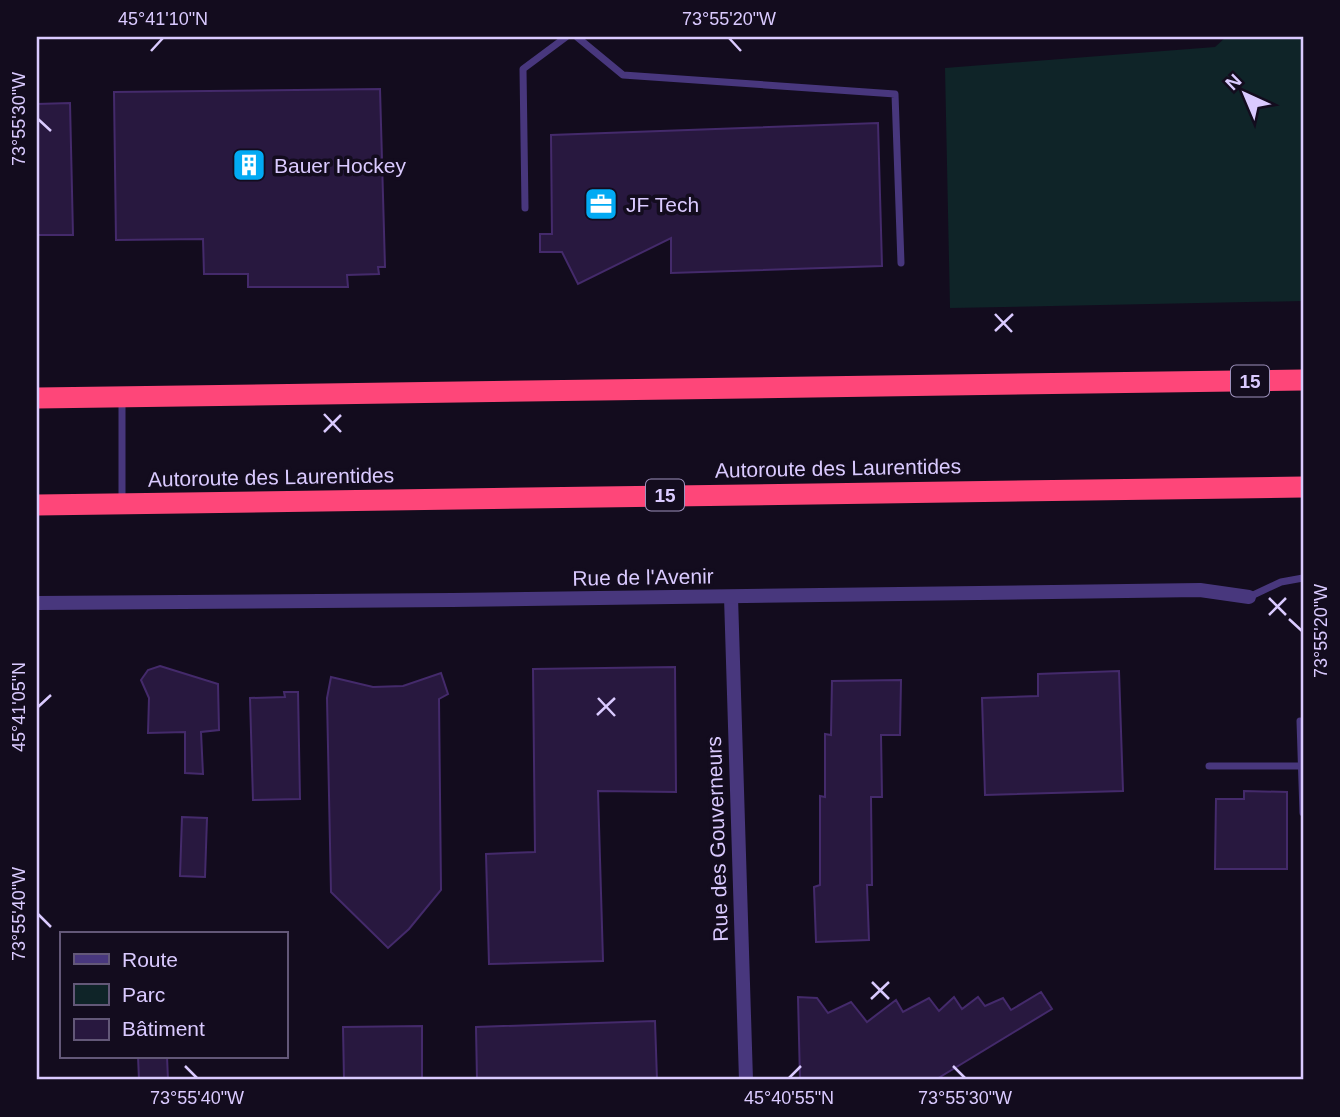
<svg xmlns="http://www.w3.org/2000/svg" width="1340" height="1117" viewBox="0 0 1340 1117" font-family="Helvetica,sans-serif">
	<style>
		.green { fill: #0f2428 }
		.building { fill: #28183f; stroke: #442a6b; stroke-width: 2 }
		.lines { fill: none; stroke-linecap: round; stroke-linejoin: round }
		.lane { stroke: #48377d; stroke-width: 7 }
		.street { stroke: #48377d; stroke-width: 14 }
		.highway { stroke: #fe4679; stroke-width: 21 }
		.ticks { fill: none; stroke: #dacaff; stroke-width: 2.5 }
		.labels { text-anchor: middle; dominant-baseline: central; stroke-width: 7; stroke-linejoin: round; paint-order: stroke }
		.shield { fill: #130c1e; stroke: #9e91bc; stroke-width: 2 }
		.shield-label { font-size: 19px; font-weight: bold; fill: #dacaff }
		.poi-label { font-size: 21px; fill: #dacaff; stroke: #130c1e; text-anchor: start }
		.street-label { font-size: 21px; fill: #dacaff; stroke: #130c1e }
		.neatline { fill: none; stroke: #dacaff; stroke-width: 2.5 }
		.ticks-label { font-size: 18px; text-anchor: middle; fill: #dacaff }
	</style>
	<rect width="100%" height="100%" fill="#130c1e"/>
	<path class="green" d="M 1226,37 L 1303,37 L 1303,301 L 950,308 L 945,68 L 1215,47 Z"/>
	<g class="building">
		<path d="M 380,89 L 385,267 L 378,267 L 379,274 L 347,275 L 348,287 L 248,287 L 248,274 L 204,274 L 203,239 L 116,240 L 114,92 Z"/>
		<path d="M 70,103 L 73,235 L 37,235 L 37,104 Z"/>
		<path d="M 878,123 L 882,266 L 671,273 L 671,238 L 578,284 L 562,252 L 540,252 L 540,234 L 552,234 L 551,135 Z"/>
		<path d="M 160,666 L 218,684 L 219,730 L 201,732 L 203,774 L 185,773 L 185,732 L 148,733 L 149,698 L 141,680 L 148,670 Z"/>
		<path d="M 675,667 L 676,792 L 598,791 L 603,961 L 489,964 L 486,854 L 535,852 L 533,669 Z"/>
		<path d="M 1119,671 L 1123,791 L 985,795 L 982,698 L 1038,696 L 1038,674 Z"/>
		<path d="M 441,673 L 448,694 L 439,699 L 441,890 L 409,929 L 388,948 L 331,892 L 327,698 L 331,677 L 373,687 L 403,686 Z"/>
		<path d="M 901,680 L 900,735 L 881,735 L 882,797 L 871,797 L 872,885 L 867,885 L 869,940 L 816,942 L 814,887 L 820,885 L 820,796 L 825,797 L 825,734 L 831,735 L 832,681 Z"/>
		<path d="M 284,692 L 298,692 L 300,799 L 253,800 L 250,698 L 285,697 Z"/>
		<path d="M 1244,791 L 1287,792 L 1287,869 L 1215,869 L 1216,799 L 1244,799 Z"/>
		<path d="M 182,817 L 207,818 L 205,877 L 180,876 Z"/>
		<path d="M 1041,992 L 1052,1009 L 935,1080 L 800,1080 L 798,997 L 817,998 L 828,1013 L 851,1002 L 867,1022 L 896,1000 L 903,1012 L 929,998 L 939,1011 L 954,997 L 962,1009 L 978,997 L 985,1006 L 1003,998 L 1011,1010 Z"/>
		<path d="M 655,1021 L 657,1080 L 477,1080 L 476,1027 Z"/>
		<path d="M 422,1026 L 422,1080 L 344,1080 L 343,1027 Z"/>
		<path d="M 138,1056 L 167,1056 L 168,1080 L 139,1080 Z"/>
	</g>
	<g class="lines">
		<g class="lane">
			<path d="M 577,37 L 623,75 L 895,94 L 901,263"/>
			<path d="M 525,208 L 523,69 L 566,37"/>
			<path d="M 122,501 L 122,401"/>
			<path d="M 1249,597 L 1281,582 L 1303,578"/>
			<path d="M 1300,721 L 1303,813"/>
			<path d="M 1209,766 L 1301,766"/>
		</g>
		<g class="street">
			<path d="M 731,597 L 746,1080"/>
			<path d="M 37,603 L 452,600 L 1200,590 L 1249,597"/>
		</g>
		<g class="highway">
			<path d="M 37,398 L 1303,380"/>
			<path d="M 37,505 L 1303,487"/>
		</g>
	</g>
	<path class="ticks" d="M 729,38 L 741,51M 151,51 L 163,38M 38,119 L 51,131M 995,314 L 1012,332M 995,331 L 1013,314M 324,414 L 341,432M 324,432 L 341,415M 1269,598 L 1286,615M 1269,615 L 1286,598M 1289,619 L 1302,631M 598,698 L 615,716M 38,707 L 51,695M 597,715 L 615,698M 38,914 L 51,927M 872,982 L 889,999M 871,999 L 889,982M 185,1066 L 197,1078M 953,1066 L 965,1078M 789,1078 L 801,1066"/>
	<defs>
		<symbol id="building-square" viewBox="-11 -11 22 22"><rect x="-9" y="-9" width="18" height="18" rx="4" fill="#02aaf3" stroke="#130c1e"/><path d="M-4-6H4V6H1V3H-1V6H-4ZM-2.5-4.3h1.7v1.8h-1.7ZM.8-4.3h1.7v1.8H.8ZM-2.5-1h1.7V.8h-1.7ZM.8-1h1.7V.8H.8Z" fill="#fff"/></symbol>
		<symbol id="office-square" viewBox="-11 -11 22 22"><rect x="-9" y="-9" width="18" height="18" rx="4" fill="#02aaf3" stroke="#130c1e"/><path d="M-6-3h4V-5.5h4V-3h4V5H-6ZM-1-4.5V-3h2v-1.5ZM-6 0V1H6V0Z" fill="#fff"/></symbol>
	</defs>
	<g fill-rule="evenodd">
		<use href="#building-square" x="230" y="146" width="38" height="38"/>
		<use href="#office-square" x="582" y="185" width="38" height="38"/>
	</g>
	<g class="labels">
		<g class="shield">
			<rect x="1231" y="365.5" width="38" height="31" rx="5"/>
			<rect x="646" y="479.5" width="38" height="31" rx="5"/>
		</g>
		<g class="shield-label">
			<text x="1250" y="381">15</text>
			<text x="665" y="495">15</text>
		</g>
		<g class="poi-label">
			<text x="274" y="165">Bauer Hockey</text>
			<text x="626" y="204">JF Tech</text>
		</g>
		<g class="street-label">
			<text transform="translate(838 468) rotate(-1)">Autoroute des Laurentides</text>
			<text transform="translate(271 477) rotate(-1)">Autoroute des Laurentides</text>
			<text transform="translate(643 577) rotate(-1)">Rue de l'Avenir</text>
			<text transform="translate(717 839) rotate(-92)">Rue des Gouverneurs</text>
		</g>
	</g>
	<rect width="1340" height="1117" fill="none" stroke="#130c1e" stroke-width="77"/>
	<rect x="60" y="932" width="228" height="126" fill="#130c1e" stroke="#635878" stroke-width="2"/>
	<rect x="74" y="954" width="35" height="10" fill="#48377d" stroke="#635878" stroke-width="2"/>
	<text x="122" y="967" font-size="21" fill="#dacaff">Route</text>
	<rect x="74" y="984" width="35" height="21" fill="#0f2428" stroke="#635878" stroke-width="2"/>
	<text x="122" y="1002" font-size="21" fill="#dacaff">Parc</text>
	<rect x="74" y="1019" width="35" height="21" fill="#28183f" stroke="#635878" stroke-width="2"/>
	<text x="122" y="1036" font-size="21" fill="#dacaff">Bâtiment</text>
	<g transform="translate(1245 94) rotate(316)" stroke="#130c1e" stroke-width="5" paint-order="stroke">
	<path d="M0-5L12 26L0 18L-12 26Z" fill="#dacaff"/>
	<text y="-10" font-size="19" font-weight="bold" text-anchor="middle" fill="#dacaff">N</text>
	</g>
	<rect x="38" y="38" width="1264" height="1040" class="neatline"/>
	<g class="ticks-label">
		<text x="163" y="25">45°41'10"N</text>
		<text x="729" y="25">73°55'20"W</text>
		<text transform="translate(19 119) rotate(-90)" y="6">73°55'30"W</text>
		<text transform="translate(1321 631) rotate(-90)" y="6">73°55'20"W</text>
		<text transform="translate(19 707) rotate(-90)" y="6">45°41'05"N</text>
		<text transform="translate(19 914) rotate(-90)" y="6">73°55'40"W</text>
		<text x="197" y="1104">73°55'40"W</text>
		<text x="789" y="1104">45°40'55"N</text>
		<text x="965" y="1104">73°55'30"W</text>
	</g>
</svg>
